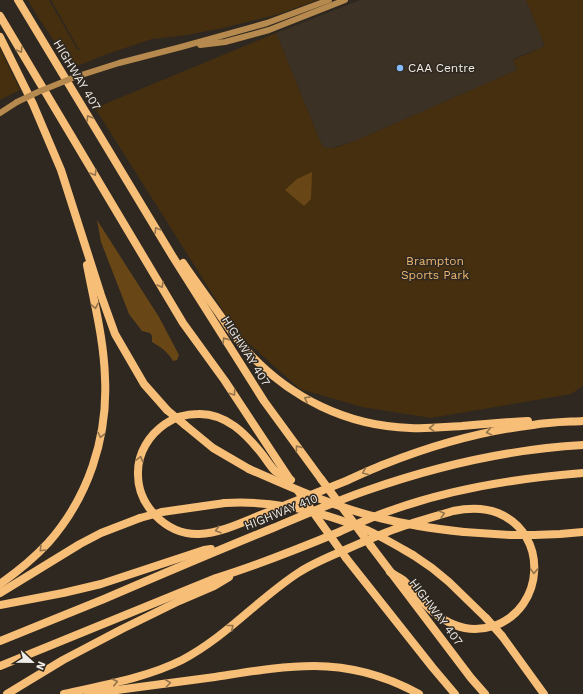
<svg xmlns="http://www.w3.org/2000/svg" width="583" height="694" viewBox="0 0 583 694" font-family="'Work Sans',sans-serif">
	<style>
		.built { fill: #3b3125 }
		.green { fill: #462f0f }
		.water { fill: #684615 }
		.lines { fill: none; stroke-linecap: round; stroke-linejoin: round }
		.secondary { stroke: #b6894e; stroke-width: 6 }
		.motorway { stroke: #f7be77; stroke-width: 8 }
		.secondary-bridge { stroke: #b6894e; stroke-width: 6 }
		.motorway-bridge { stroke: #f7be77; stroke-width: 8 }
		.oneway { stroke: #92734c }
		.poi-dot { fill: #84bcfb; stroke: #2e2821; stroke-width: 1.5 }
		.labels { text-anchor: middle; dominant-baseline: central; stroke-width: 3; stroke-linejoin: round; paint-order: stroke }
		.poi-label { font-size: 12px; fill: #f0ece7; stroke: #2e2821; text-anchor: start }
		.street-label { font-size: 12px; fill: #f0ece7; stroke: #2e2821 }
		.park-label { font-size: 12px; fill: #ecb56f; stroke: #2e2821 }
	</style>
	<rect width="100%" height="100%" fill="#2e2821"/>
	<path class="built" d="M 360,0 L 526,0 L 545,46 L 513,59 L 517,70 L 355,141 L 328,149 L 324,147 L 321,143 L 276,33 Z"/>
	<g class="green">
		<path d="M 28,0 L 49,0 L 77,49 L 84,50 L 78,48 L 51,0 L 317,0 L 279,14 L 223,28 L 187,35 L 152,39 L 107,54 L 72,68 L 38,17 Z"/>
		<path d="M 526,0 L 583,0 L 583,386 L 571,394 L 431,418 L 362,407 L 300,389 L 237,333 L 95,108 L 276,33 L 321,143 C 323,146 323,147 326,148 C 332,150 349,143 355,141 L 517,70 L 513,60 L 545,46 Z"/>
		<path d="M 0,49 L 20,90 L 0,100 Z"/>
	</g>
	<g class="water">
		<path d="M 312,172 L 311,199 L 304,206 L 285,190 L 297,179 Z"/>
		<path d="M 97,220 L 159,317 L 179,355 L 177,360 L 173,361 C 167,351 162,348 152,342 L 152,336 L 150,333 L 142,331 L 129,314 L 101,242 Z"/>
	</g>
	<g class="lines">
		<g class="secondary">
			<path d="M 200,45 L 225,42 L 269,30 L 345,0"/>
			<path d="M 75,77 L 119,63 L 181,47 L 267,23 L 329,0"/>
			<path d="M 0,113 L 17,102"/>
		</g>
		<g class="motorway">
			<path d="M 18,0 L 173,257 L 264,401 L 321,479"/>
			<path d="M 0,16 L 183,323 L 225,381 L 289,478"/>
			<path d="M 0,37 L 33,104 L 61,170 L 101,295 L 115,334 L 144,384 L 167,410"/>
			<path d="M 183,263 C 195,281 208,298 220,315 C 229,328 237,340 247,351 C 290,398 347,426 410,428 C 428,429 445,427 462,426 C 484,424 506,422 528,421"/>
			<path d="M 185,425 L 213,448 L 249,469"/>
			<path d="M 291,480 C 286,477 279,474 275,471 C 270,466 266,459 262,454 C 246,434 226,413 198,414 C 186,414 175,417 165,424 C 149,435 138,453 138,472 C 137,505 166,535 199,534 C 221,533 243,522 263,514 C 291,503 318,492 346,481 C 359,475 372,469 385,464 C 433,445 482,431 533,425 C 550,422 566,422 583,421"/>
			<path d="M 162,512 L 225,503"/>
			<path d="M 464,532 L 511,535"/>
			<path d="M 534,535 L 560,534 L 583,532"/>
			<path d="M 371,546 L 471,678 L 485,694"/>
			<path d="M 413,555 L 432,568 L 449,582 L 486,618"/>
			<path d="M 346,558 L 433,668 L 455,694"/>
			<path d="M 0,584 C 17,572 34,558 48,543 C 88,498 108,438 105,378 C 104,340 94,302 87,265"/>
			<path d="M 0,593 L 80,544 L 101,533 L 140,518"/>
			<path d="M 0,605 L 63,593 L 101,584 L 204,550 L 211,549"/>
			<path d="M 502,636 L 544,694"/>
			<path d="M 0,641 C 35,627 69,613 104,599 C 160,575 216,551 273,528 C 304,515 336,501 368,490 C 437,466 510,449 583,445"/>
			<path d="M 0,666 L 216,578 C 258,565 298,549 339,532 C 357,524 376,515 395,509 C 455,488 519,478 583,473"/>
			<path d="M 7,694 L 63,660 L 122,629 L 179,601 L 214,586 L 229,577"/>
			<path d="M 64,694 C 103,685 146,678 182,660 C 226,637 258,599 298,573 C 313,563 331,556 347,549 C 363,542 379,535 395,529 C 414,522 433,517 453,511 C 468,508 483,507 498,513 C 549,534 545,608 494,626 C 481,630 467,630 455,625 C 437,618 426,606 413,591 C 410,588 407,583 403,580 C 399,577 394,575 390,572"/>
			<path d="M 88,694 C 130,688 172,683 215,677 C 248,672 281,666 314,666 C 351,666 388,677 419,694"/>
		</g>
		<path class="secondary-bridge" d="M 17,102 L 38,92 L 75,77"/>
		<g class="motorway-bridge">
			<path d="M 167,410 L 185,425"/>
			<path d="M 249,469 C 292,488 335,507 380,518 C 408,525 436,529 464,532"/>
			<path d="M 321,479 L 371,546"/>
			<path d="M 298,491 L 346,558"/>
			<path d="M 225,503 C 275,500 324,512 369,531 C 384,538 399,547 413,555"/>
			<path d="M 140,518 L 162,512"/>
			<path d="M 511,535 L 534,535"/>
			<path d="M 486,618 L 502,636"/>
		</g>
	</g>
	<defs><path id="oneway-chevron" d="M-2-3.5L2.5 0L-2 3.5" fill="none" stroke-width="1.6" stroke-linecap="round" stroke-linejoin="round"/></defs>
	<g class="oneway">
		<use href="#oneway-chevron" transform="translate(20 50) rotate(59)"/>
		<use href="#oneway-chevron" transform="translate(89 118) rotate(-121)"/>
		<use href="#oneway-chevron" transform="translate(94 173) rotate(59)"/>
		<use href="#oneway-chevron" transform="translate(157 230) rotate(-121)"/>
		<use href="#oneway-chevron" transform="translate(161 285) rotate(60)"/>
		<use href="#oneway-chevron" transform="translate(95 306) rotate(79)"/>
		<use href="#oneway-chevron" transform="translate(225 340) rotate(-122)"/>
		<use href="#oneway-chevron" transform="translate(233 393) rotate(56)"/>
		<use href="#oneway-chevron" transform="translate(307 399) rotate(-151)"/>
		<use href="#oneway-chevron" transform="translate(432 428) rotate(177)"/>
		<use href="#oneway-chevron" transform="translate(489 432) rotate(168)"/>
		<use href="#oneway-chevron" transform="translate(101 435) rotate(102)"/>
		<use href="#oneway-chevron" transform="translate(298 448) rotate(-126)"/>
		<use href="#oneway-chevron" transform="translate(140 459) rotate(-75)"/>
		<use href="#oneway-chevron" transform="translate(365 472) rotate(157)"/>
		<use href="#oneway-chevron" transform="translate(442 514) rotate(-15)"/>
		<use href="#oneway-chevron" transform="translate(218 530) rotate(163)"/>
		<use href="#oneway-chevron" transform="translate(42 549) rotate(135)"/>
		<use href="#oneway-chevron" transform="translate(534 571) rotate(92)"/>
		<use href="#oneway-chevron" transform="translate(231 627) rotate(-39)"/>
		<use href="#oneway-chevron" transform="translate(115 682) rotate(-13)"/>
		<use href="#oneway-chevron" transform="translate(168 683) rotate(-8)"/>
	</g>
	<circle class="poi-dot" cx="400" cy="68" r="4"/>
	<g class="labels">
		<g class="poi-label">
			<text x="408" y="68">CAA Centre</text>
		</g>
		<g class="street-label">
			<text transform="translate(77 75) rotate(59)">HIGHWAY 407</text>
			<text transform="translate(246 351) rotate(58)">HIGHWAY 407</text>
			<text transform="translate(281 512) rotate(-22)">HIGHWAY 410</text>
			<text transform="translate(436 612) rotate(53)">HIGHWAY 407</text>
		</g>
		<g class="park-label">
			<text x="435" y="261">Brampton<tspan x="435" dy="14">Sports Park</tspan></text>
		</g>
	</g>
	<g transform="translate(32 662) rotate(112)" stroke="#2e2821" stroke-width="3" paint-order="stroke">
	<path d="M0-3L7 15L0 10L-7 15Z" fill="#f0ece7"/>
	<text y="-6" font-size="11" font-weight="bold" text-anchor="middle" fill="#f0ece7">N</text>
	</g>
</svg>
